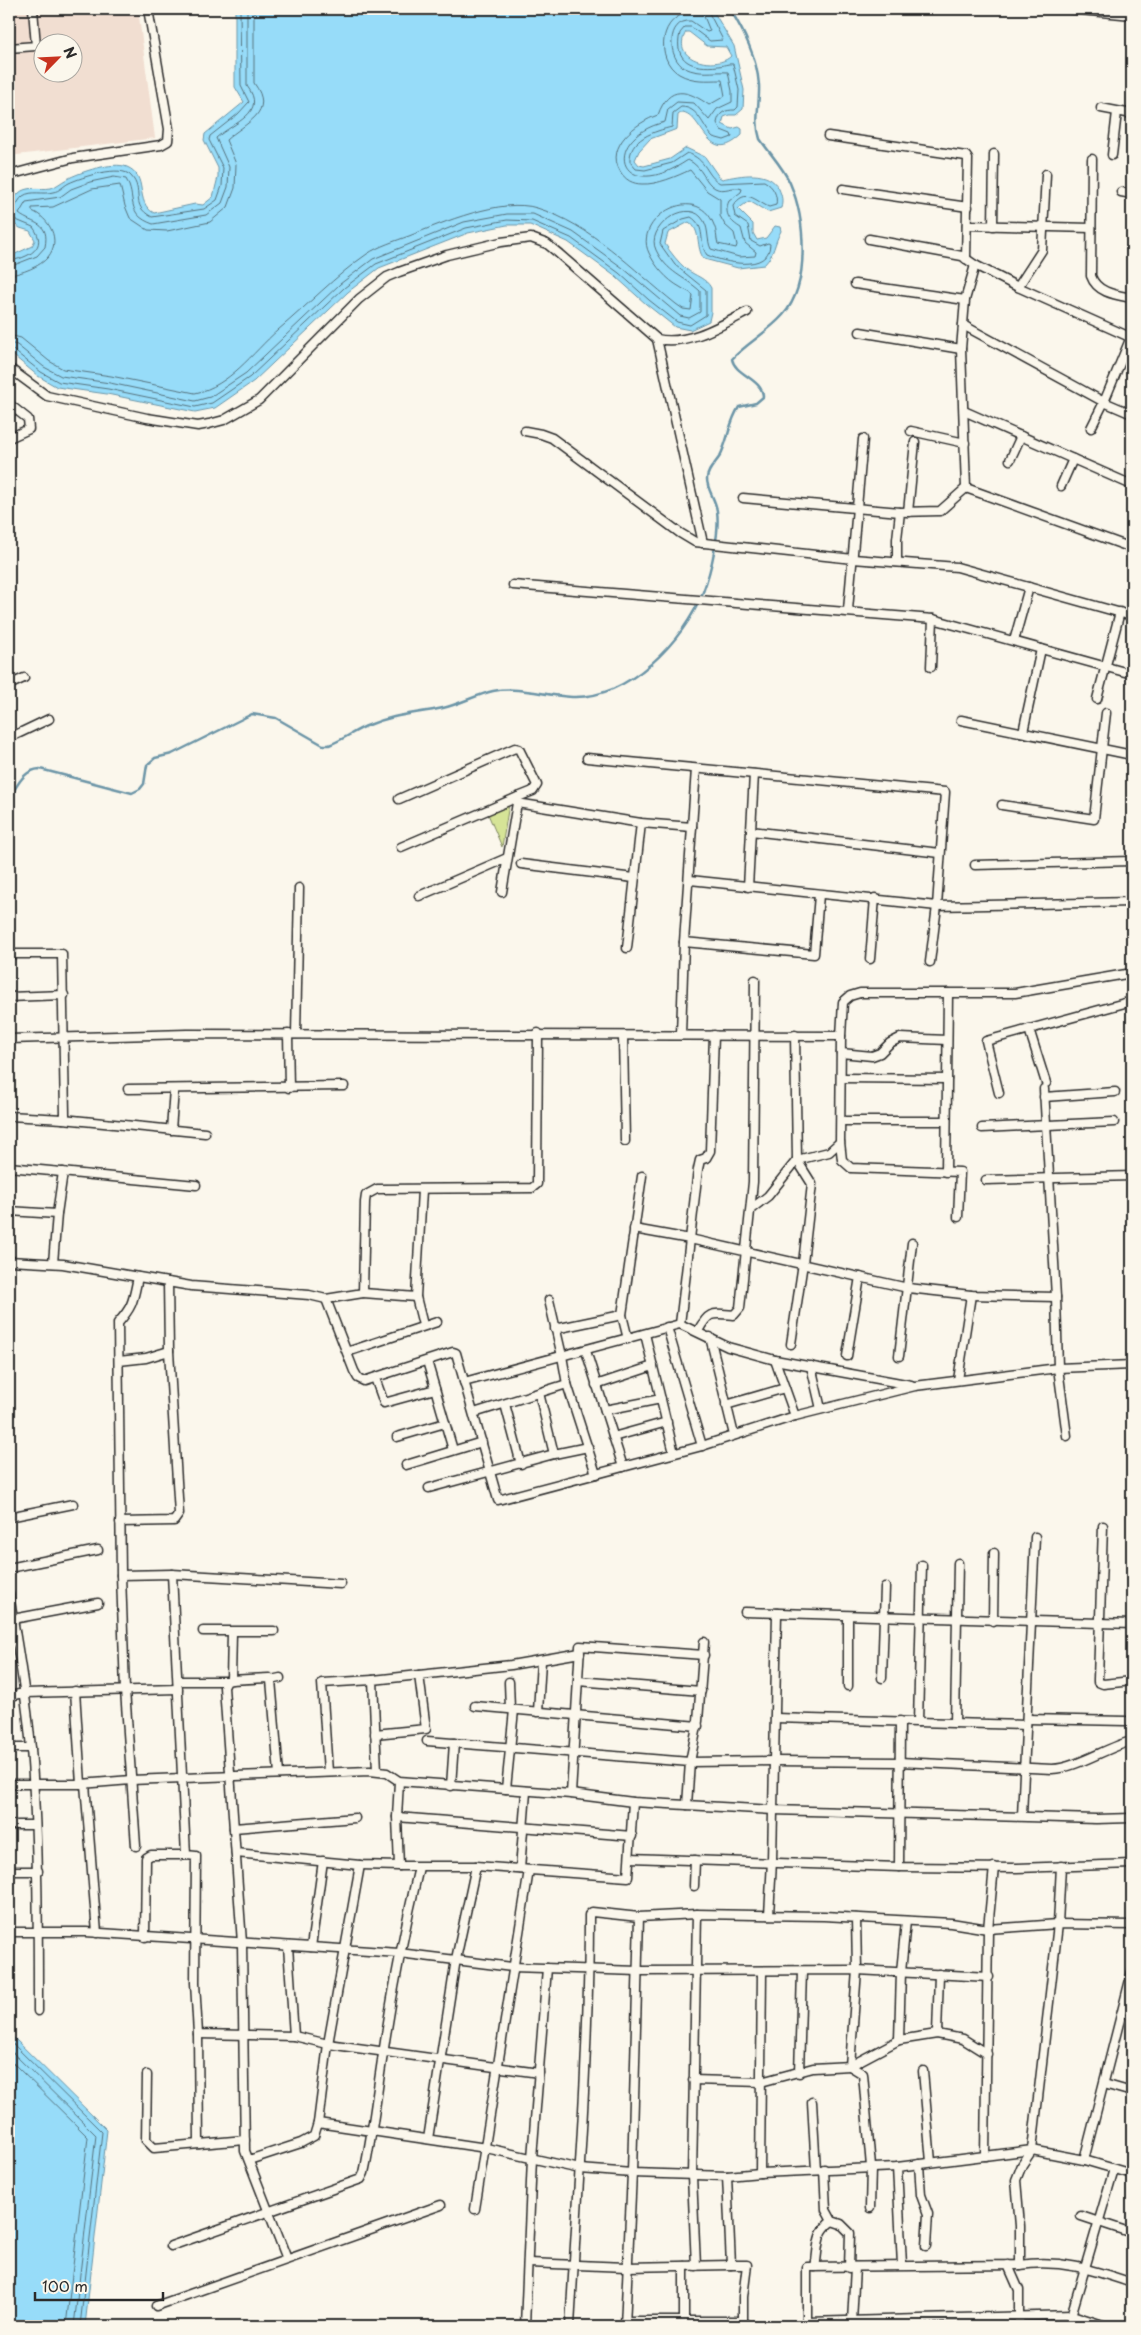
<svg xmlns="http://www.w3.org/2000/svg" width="1141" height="2335" viewBox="0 0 1141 2335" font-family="'Playpen Sans',sans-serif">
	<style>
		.built { fill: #f1ded1; fill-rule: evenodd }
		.green { fill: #d6e497; stroke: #808861 }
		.water { fill: #97dcf9; stroke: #6c95a7; fill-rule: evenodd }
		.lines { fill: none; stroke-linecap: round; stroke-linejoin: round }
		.shore { stroke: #56727d; stroke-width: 1 }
		.stream { stroke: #6c95a7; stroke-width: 2.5 }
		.minor-casing { stroke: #2b2b2b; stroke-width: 11 }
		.minor { stroke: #fbf7ec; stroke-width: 8 }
	</style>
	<rect width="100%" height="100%" fill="#fbf7ec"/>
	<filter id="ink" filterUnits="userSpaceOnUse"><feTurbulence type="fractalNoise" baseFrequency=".02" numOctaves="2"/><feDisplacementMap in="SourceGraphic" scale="10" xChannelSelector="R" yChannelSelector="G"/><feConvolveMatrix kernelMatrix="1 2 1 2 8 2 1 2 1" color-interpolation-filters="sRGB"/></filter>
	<g filter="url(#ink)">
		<path class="built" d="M 9,9 L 138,9 L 155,138 L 9,156 ZM 42,42 L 72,42 L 72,72 L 42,72 Z"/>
		<path class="green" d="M 509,804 L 502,847 L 488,814 Z"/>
		<g class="water">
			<path d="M 235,9 L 712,9 L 734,46 L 744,90 L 743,109 L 736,115 L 729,115 L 724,117 L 722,124 L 732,129 L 739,127 L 742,129 L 742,135 C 707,168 703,114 682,112 L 678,115 L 677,129 L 650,139 L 639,151 L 635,160 L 639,165 L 644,166 L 670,159 L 686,148 L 705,157 L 719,177 L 722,179 C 741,175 769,169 779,189 C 782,196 783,201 781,208 L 768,212 L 749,201 L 738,209 L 753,224 L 753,233 L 757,240 L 766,238 L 775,226 L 780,227 L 781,231 C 774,243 775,254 764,265 L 738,268 L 704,259 C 695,247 702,231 689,222 L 668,233 L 665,244 C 671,253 678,262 686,269 C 695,276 706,278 711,288 L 711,312 L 709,321 L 690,330 L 675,327 L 646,304 L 616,277 L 568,242 L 530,225 L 507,225 L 468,233 L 379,268 L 348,292 L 254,381 L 215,408 L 195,412 L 107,394 L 57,387 L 38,376 L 9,352 L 9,257 L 32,246 L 35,240 L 30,231 L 20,228 L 11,222 C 7,211 10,203 18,194 C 26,185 40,190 51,188 C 57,186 61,182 67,179 C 80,172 113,161 127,167 C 149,176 134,202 154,213 L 195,204 L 203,205 L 213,197 L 218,177 L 218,168 L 204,140 L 205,134 L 244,102 L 235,87 ZM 686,32 L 689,32 L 707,46 L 726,47 L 731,56 C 717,71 669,61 686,32 Z"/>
			<path d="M 9,2033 L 107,2130 L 85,2326 L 9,2326 Z"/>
		</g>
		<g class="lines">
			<g class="shore">
				<path d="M 9,209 L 14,208 C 17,205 19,199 23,196 C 32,190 43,195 53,192 C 60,191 63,186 69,183 C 82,177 121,164 131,176 C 145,191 129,205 152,217 L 204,209 L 217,200 L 222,186 L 223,168 L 209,140 L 210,136 L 238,114 L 249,102 L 241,86 L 240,9"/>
				<path d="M 9,217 L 33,227 C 49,248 28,258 9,261"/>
				<path d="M 9,267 L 37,256 L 45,247 C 50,221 33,225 19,214 L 26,202 L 60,197 L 71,189 L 90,182 L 114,177 L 126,179 C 137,198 125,214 153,224 L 206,215 L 222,203 L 228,187 L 229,167 L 216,138 C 234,122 268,113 247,86 L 247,9"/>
				<path d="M 9,275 C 21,274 41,266 48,257 C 62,240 49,218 32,211 L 32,208 L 53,207 L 92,189 L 120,185 L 125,206 L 130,218 L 148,230 L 167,231 L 210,222 L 228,207 L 235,188 L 236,164 L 226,140 C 246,122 276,113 254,83 L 254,9"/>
				<path d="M 9,335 L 21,338 L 49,361 L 63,369 L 111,376 L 195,393 C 230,386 252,353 278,330 C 308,305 335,276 367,254 C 379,246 395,241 409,236 C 442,223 502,197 537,208 C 592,225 632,269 676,304 L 683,309 L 691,310 L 693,295 C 689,291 684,290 680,287 C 667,280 655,266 649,253 C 632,219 697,180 714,225 C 717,231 716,238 718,244 L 736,248 L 737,245 L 734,233 L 725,225 L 720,216 L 720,199 L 707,191 L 690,170 C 677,176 657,185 642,184 C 633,184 625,180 620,171 C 605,146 637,122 658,115 C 669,84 688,90 709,105 L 725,96 L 722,80 C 707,80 693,82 679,74 C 654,59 660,13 692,13 L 694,9"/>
				<path d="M 9,343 L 17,345 L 44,367 L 61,376 L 110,383 L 195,401 L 210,397 L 246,373 L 340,284 L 373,259 L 464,222 L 507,214 L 533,214 L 573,232 L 623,268 L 680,316 L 689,318 L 700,312 L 700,291 C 684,276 667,273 656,250 C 645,228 685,199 701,217 C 710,227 706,239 711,249 L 739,257 L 755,256 L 756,252 L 745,243 L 741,228 C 731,222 723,214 729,201 L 741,192 L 742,189 C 733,185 724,193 715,188 C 704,182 703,167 688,160 C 618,207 599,138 665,122 L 668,109 L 677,102 L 694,103 L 709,120 L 717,109 L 732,102 L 732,91 L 728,72 C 713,71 699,75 685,68 C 667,59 666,19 691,21 L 707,32 L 710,31 L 701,9"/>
				<path d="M 9,349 L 13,350 L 41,372 L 59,382 L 108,389 L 195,407 L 212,403 L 250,377 L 344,288 L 376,264 L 466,228 L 507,220 L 532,221 L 571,238 L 619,273 L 649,300 L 677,322 L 690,325 L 706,315 L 706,290 L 675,265 L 660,244 L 663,231 L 683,219 L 691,217 C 707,227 698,243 707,255 C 723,262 769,274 770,244 L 768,243 L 760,246 L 751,241 L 748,225 L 735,216 L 733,206 C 746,187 755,201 769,207 L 776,205 C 778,195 773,186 764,181 L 720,183 C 706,176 707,159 687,153 L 672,163 L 645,170 L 636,169 L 630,162 C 628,139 655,131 672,127 L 673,113 L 681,107 C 699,107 702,126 713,137 L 724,140 L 732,137 L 731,134 L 721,130 L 717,123 C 719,112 725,110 735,110 L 738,107 L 739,90 L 733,64 C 728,63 723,66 718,66 C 693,69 673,62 680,33 L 685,27 L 691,27 L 710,41 L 723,40 L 707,9"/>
				<path d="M 9,2040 L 102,2132 L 80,2326"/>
				<path d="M 9,2049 L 96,2135 L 74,2326"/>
				<path d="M 9,2059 L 88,2137 L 66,2326"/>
			</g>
			<path class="stream" d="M 9,798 C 18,785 23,770 40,769 L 132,793 L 140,789 L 144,784 L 147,765 L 155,758 L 172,754 L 252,714 L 276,718 L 323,745 L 329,745 C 343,740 355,730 369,725 C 395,714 416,714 443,708 C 460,704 476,695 493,691 C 520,686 545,696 572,697 C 628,699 684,641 703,592 C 711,571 720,533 717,511 C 716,500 707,490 707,479 C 707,470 715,464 720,456 C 728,441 729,422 739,407 L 756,403 L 763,397 C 763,379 735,375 732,359 C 747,343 768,332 783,315 C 811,284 805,218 790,183 C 783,167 770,154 760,139 C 754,121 760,103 759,85 C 757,57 744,32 730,9"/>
			<defs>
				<g id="minor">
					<path d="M 1070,9 L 1132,15"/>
					<path d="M 9,48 L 36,46 L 33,9"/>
					<path d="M 1101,108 L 1132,114"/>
					<path d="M 828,136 L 966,156 L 968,159 L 966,259"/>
					<path d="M 1112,155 L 1117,112"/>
					<path d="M 1092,159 L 1091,276 C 1097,293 1116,295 1132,298"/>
					<path d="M 9,175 L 73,158 L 161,145 L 168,141 L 169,129 L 148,9"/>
					<path d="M 843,189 L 968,207"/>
					<path d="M 1121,192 L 1132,194"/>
					<path d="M 967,225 L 1091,228"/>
					<path d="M 993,226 L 994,154"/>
					<path d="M 869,239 L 962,256 L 975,265 L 1018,287 L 1132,338"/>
					<path d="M 855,284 L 965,300"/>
					<path d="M 1018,287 L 1042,250 L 1046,174"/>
					<path d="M 963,325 L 1104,402 L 1132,414"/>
					<path d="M 860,332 L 961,349"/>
					<path d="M 657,339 L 703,543"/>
					<path d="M 9,368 L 47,396 L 147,418 L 198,426 L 209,424 L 224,420 L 259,400 L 359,299 L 387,277 L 399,272 L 447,255 L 501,242 L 531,238 L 547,244 L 558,253 L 657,339 C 687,346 722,325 747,312"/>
					<path d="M 9,404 L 28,419 L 29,429 L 9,438"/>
					<path d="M 964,411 L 1132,485"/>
					<path d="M 1091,428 L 1104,402 L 1131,337"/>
					<path d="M 525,431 L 541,434 L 552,438 L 680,533 L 695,542 L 853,559 L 957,567 L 1132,616"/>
					<path d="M 911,431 L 965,443"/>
					<path d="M 1010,460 L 1021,436"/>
					<path d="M 1061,486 L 1073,459"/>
					<path d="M 966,488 L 961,349 L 965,300 L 975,265"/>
					<path d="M 966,488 L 1132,548"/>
					<path d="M 743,498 L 900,512"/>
					<path d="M 908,512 L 915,442"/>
					<path d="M 897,562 L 897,539 L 900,512 L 940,511 L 966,488"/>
					<path d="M 513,585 L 933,619 L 1132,674"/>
					<path d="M 848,610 L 863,439"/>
					<path d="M 1014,641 L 1029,587"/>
					<path d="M 931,667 L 933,619"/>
					<path d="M 9,685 L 24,678"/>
					<path d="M 1097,699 L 1120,612"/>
					<path d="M 961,720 L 1132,755"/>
					<path d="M 1023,732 L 1041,649"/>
					<path d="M 9,738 L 49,719"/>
					<path d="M 587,758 L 945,792 L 937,906 L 930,962"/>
					<path d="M 399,799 L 515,748 L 519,749 L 537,785 L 533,791 L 518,797 L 502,892"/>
					<path d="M 517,803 L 641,823 L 692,827"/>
					<path d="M 1002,805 L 1094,819 L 1106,713"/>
					<path d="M 751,831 L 940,853"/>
					<path d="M 401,847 L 518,797"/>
					<path d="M 521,864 L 634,878"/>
					<path d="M 975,865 L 1132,861"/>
					<path d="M 690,880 L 937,906 L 1132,902"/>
					<path d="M 748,887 L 754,774"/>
					<path d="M 419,896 L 507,858"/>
					<path d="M 684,942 L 814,954 L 819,895"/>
					<path d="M 627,948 L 641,823"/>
					<path d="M 9,954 L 62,954 L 65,1115 L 63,1119 L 9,1116"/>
					<path d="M 870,959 L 875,898"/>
					<path d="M 9,997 L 64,995"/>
					<path d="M 1029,1029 L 1046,1083"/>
					<path d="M 288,1034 L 289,1088"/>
					<path d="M 296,1034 L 299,888"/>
					<path d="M 681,1035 L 684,942 L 696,769"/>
					<path d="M 623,1036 L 625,1141"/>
					<path d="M 841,1036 L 840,1142 L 842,1160 L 851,1168 L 960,1172 L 958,1217"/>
					<path d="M 9,1039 L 187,1034 L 841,1036 L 843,1002 L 850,996 L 860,993 L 1015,993 L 1132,973"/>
					<path d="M 841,1053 L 872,1056 L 880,1053 L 890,1043 L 900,1038 L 947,1040"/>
					<path d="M 842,1078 L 947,1079"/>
					<path d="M 128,1089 L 344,1086"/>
					<path d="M 1044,1089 L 1056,1297 L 1058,1368 L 1067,1436"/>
					<path d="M 999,1093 L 986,1041 L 1132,1001"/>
					<path d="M 1044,1097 L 1115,1092"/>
					<path d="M 63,1119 L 205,1133"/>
					<path d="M 841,1121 L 946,1121"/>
					<path d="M 982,1128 L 1114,1122"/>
					<path d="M 171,1130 L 174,1089"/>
					<path d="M 9,1167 L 196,1185"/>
					<path d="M 946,1172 L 948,993"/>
					<path d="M 986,1180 L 1132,1176"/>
					<path d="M 422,1190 L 416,1297 L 423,1325"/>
					<path d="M 751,1209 L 768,1196 L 797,1160 L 829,1152 L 840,1142"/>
					<path d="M 9,1211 L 57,1214 L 63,1172"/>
					<path d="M 634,1229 L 690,1239 L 698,1169 L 700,1160 L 706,1158 L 710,1151 L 714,1035"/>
					<path d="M 9,1261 L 63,1264 L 191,1286 L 309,1295 L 326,1299 L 363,1293 L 365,1202 L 366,1195 L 377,1189 L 532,1188 L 537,1184 L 538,1033"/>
					<path d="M 53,1263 L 57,1214"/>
					<path d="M 168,1282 L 169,1351"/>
					<path d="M 363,1293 L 416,1297"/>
					<path d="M 326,1299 L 354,1371 L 358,1378 L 364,1381 L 453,1352 L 456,1353 L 498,1500 L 702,1446 L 795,1416 L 915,1386 L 1058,1368 L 1132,1365"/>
					<path d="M 549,1300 L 562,1356 L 567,1384 L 596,1474"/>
					<path d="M 680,1324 L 690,1239 L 908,1288 L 971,1295 L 1056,1297"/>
					<path d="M 667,1327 L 702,1446"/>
					<path d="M 555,1329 L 622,1315"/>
					<path d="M 698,1331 C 709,1311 712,1313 734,1315 L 740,1308 L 753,1182 L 755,980"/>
					<path d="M 645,1334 L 674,1453"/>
					<path d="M 710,1337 L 734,1435"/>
					<path d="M 628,1339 L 622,1315 L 642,1176"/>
					<path d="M 791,1344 L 803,1263 L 812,1184 L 797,1160 L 795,1035"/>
					<path d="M 586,1351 L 623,1467"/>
					<path d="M 347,1352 L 437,1322"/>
					<path d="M 847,1356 L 860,1277"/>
					<path d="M 899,1356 L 912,1243"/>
					<path d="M 775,1360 L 795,1416"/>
					<path d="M 119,1361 L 146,1358 L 169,1351 L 179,1514 L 174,1521 L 120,1522"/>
					<path d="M 427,1361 L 453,1450"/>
					<path d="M 811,1366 L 821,1409"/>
					<path d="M 375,1378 L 384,1403 L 435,1389"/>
					<path d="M 958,1380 L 971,1295"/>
					<path d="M 464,1382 L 680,1324 L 728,1347 L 775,1360 L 911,1385"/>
					<path d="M 596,1385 L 653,1366"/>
					<path d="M 539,1393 L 554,1454"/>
					<path d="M 505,1404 L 521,1464"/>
					<path d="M 726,1405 L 785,1388"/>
					<path d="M 605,1410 L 661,1399"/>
					<path d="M 474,1413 L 567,1384"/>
					<path d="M 397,1437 L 445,1423"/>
					<path d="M 613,1437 L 667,1422"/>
					<path d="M 406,1465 L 482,1442"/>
					<path d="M 429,1488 L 554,1454 L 588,1447"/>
					<path d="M 9,1517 L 73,1504"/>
					<path d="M 1103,1526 L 1098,1679 L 1098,1682 L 1103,1684 L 1132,1681"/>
					<path d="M 9,1568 L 98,1550"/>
					<path d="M 172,1574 L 186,1855 L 196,1856 L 195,1983 L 198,2034 L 294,2036 L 328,2044 L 539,2073"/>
					<path d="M 121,1575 L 172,1574 L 341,1584"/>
					<path d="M 9,1594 C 17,1645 27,1697 31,1749 C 38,1836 38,1923 38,2011"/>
					<path d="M 745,1612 L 1132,1624"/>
					<path d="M 13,1619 L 98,1603"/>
					<path d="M 993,1621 L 994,1553"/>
					<path d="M 203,1631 L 274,1631"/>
					<path d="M 882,1678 L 885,1587"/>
					<path d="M 231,1680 L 232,1632"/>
					<path d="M 271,1680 L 269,1678 L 231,1680 L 227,1681 L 224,1687 L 242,1943 L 245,2151 L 287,2259"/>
					<path d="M 178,1681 L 227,1681"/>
					<path d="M 578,1681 L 701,1691"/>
					<path d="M 509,1682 L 510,1709"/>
					<path d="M 848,1686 L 848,1616"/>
					<path d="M 75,1691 L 81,1784"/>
					<path d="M 9,1696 L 25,1693 L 178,1689"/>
					<path d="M 475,1706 L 698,1726"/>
					<path d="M 538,1712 L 541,1661"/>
					<path d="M 775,1718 L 1026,1725"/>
					<path d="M 1027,1719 L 1126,1721"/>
					<path d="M 918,1722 L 922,1565"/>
					<path d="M 955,1723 L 958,1563"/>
					<path d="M 375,1734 L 426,1729 L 419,1675"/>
					<path d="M 427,1741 L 690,1762 L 773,1761 L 899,1762 L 1052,1769 C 1077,1768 1107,1747 1132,1741"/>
					<path d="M 9,1748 L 31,1748"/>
					<path d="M 377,1771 L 373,1680 L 511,1665 L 580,1653"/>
					<path d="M 328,1772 L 322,1683 L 373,1680"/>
					<path d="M 279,1774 L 271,1680 L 280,1678"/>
					<path d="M 399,1781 L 397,1817 L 399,1866 L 476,1866 L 628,1877 L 633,1802"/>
					<path d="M 9,1784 L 81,1784 L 131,1780 L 370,1771 L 387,1773 L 399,1781 L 571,1794 L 633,1802 L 773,1810 L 1096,1819 L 1132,1818"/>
					<path d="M 85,1784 L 97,1933"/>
					<path d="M 451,1786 L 454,1743"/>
					<path d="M 506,1789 L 514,1710"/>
					<path d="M 571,1794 L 580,1646 L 704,1655"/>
					<path d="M 687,1805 L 690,1762 L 698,1721 L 704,1642"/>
					<path d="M 1022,1816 L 1035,1537"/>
					<path d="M 397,1817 L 632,1836"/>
					<path d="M 9,1825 L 35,1825"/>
					<path d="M 234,1828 L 355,1818"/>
					<path d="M 136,1846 L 125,1690 L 121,1575 L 118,1323 C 134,1305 133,1300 138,1277"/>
					<path d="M 236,1853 L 360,1865 L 399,1866"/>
					<path d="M 630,1858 L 899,1867 L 1017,1868 L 1132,1864"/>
					<path d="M 899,1867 L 900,1721"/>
					<path d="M 520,1869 L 526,1792"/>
					<path d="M 9,1871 L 38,1871"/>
					<path d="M 694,1886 L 695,1860"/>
					<path d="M 769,1915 L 772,1861 L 777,1613"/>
					<path d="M 9,1932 L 86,1932 L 399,1953 L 512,1967 L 639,1971 L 857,1970 L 989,1977"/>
					<path d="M 145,1937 L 146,1858 L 151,1855 L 186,1855"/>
					<path d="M 288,1946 L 294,2036"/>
					<path d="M 311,1947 L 323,1861"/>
					<path d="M 198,2034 L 199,2144"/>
					<path d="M 937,2034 L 939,1974"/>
					<path d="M 899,2040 L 901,1972 L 906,1921"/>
					<path d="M 850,2066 L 863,2074 L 871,2167 L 870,2208"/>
					<path d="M 850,2066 L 857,1970 L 856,1918"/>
					<path d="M 923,2071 L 931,2162"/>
					<path d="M 799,2073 L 802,1971"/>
					<path d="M 147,2075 L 146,2140 L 154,2148 L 245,2140"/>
					<path d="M 693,2080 L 761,2082 L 813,2068 L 850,2066 L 899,2040 L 937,2034 L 963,2039 L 987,2054"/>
					<path d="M 1104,2084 L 1132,2092"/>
					<path d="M 812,2102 L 816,2170"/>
					<path d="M 318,2123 L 486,2148 L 580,2169 L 632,2173 L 727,2176 L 760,2173 L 897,2167 L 1032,2150 L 1084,2160 L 1132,2174"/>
					<path d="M 428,2139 L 456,1959 L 476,1866"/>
					<path d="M 985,2156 L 988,1929 L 994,1867"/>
					<path d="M 249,2160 L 301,2143 L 314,2136 L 318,2123 L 328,2044 L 360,1865"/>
					<path d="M 1084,2160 L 1132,1972"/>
					<path d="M 919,2164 L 921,2195 L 928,2214 L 926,2246"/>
					<path d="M 897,2167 L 902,2265"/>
					<path d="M 824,2169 L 826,2210 L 832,2221 L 841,2224 L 850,2233 L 849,2268"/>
					<path d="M 760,2173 L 762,1971"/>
					<path d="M 727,2176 L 731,2265 L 747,2265 L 743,2297 L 743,2326"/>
					<path d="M 475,2209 L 529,1870"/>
					<path d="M 1081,2216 L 1132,2233"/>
					<path d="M 171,2246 L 361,2179 L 364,2173 C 373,2132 377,2090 384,2048 C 393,1987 405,1927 419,1867"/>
					<path d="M 529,2263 L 626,2267 L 731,2265"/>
					<path d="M 1008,2265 L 1019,2290 L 1019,2326"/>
					<path d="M 1020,2265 L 1020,2226 L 1016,2180 L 1022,2165 L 1032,2150 L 1058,1924 L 1061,1866"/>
					<path d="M 696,2266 L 692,2176 L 697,1914"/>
					<path d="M 815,2267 C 819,2248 815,2233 832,2221"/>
					<path d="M 156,2306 L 441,2205"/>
					<path d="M 625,2321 L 743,2321"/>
					<path d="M 807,2322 L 1072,2315 L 1106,2326"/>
					<path d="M 852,2322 L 855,2267"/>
					<path d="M 525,2326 L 532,2158 L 547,1968"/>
					<path d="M 570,2326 C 578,2189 589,2052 589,1915 L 592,1912 L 639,1917 L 697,1914 L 824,1916 L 951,1923 L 988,1929 L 1058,1924 L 1132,1925"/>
					<path d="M 625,2326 L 632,2173 L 639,1917"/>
					<path d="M 684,2326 L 684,2266"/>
					<path d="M 807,2326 L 807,2267 L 1020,2265 C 1061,2259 1093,2270 1132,2283"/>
					<path d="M 1068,2326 L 1114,2169"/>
				</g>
			</defs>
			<use href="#minor" class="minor-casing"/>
			<use href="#minor" class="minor"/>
		</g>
	</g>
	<rect width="1141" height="2335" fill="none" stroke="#fbf7ec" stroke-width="30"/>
	<rect x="15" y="15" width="1111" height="2305" fill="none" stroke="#2b2b2b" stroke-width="2" filter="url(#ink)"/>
	<g transform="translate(58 58) rotate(66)"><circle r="24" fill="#fbf7ec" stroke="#a8a59f"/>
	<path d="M0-4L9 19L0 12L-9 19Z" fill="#c8321e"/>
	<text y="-8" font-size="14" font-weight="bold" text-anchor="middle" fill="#2b2b2b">N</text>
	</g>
	<path d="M35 2292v8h128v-8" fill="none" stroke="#2b2b2b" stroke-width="2.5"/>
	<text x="42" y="2292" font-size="15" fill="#2b2b2b" stroke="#fbf7ec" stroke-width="4" paint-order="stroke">100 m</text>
</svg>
